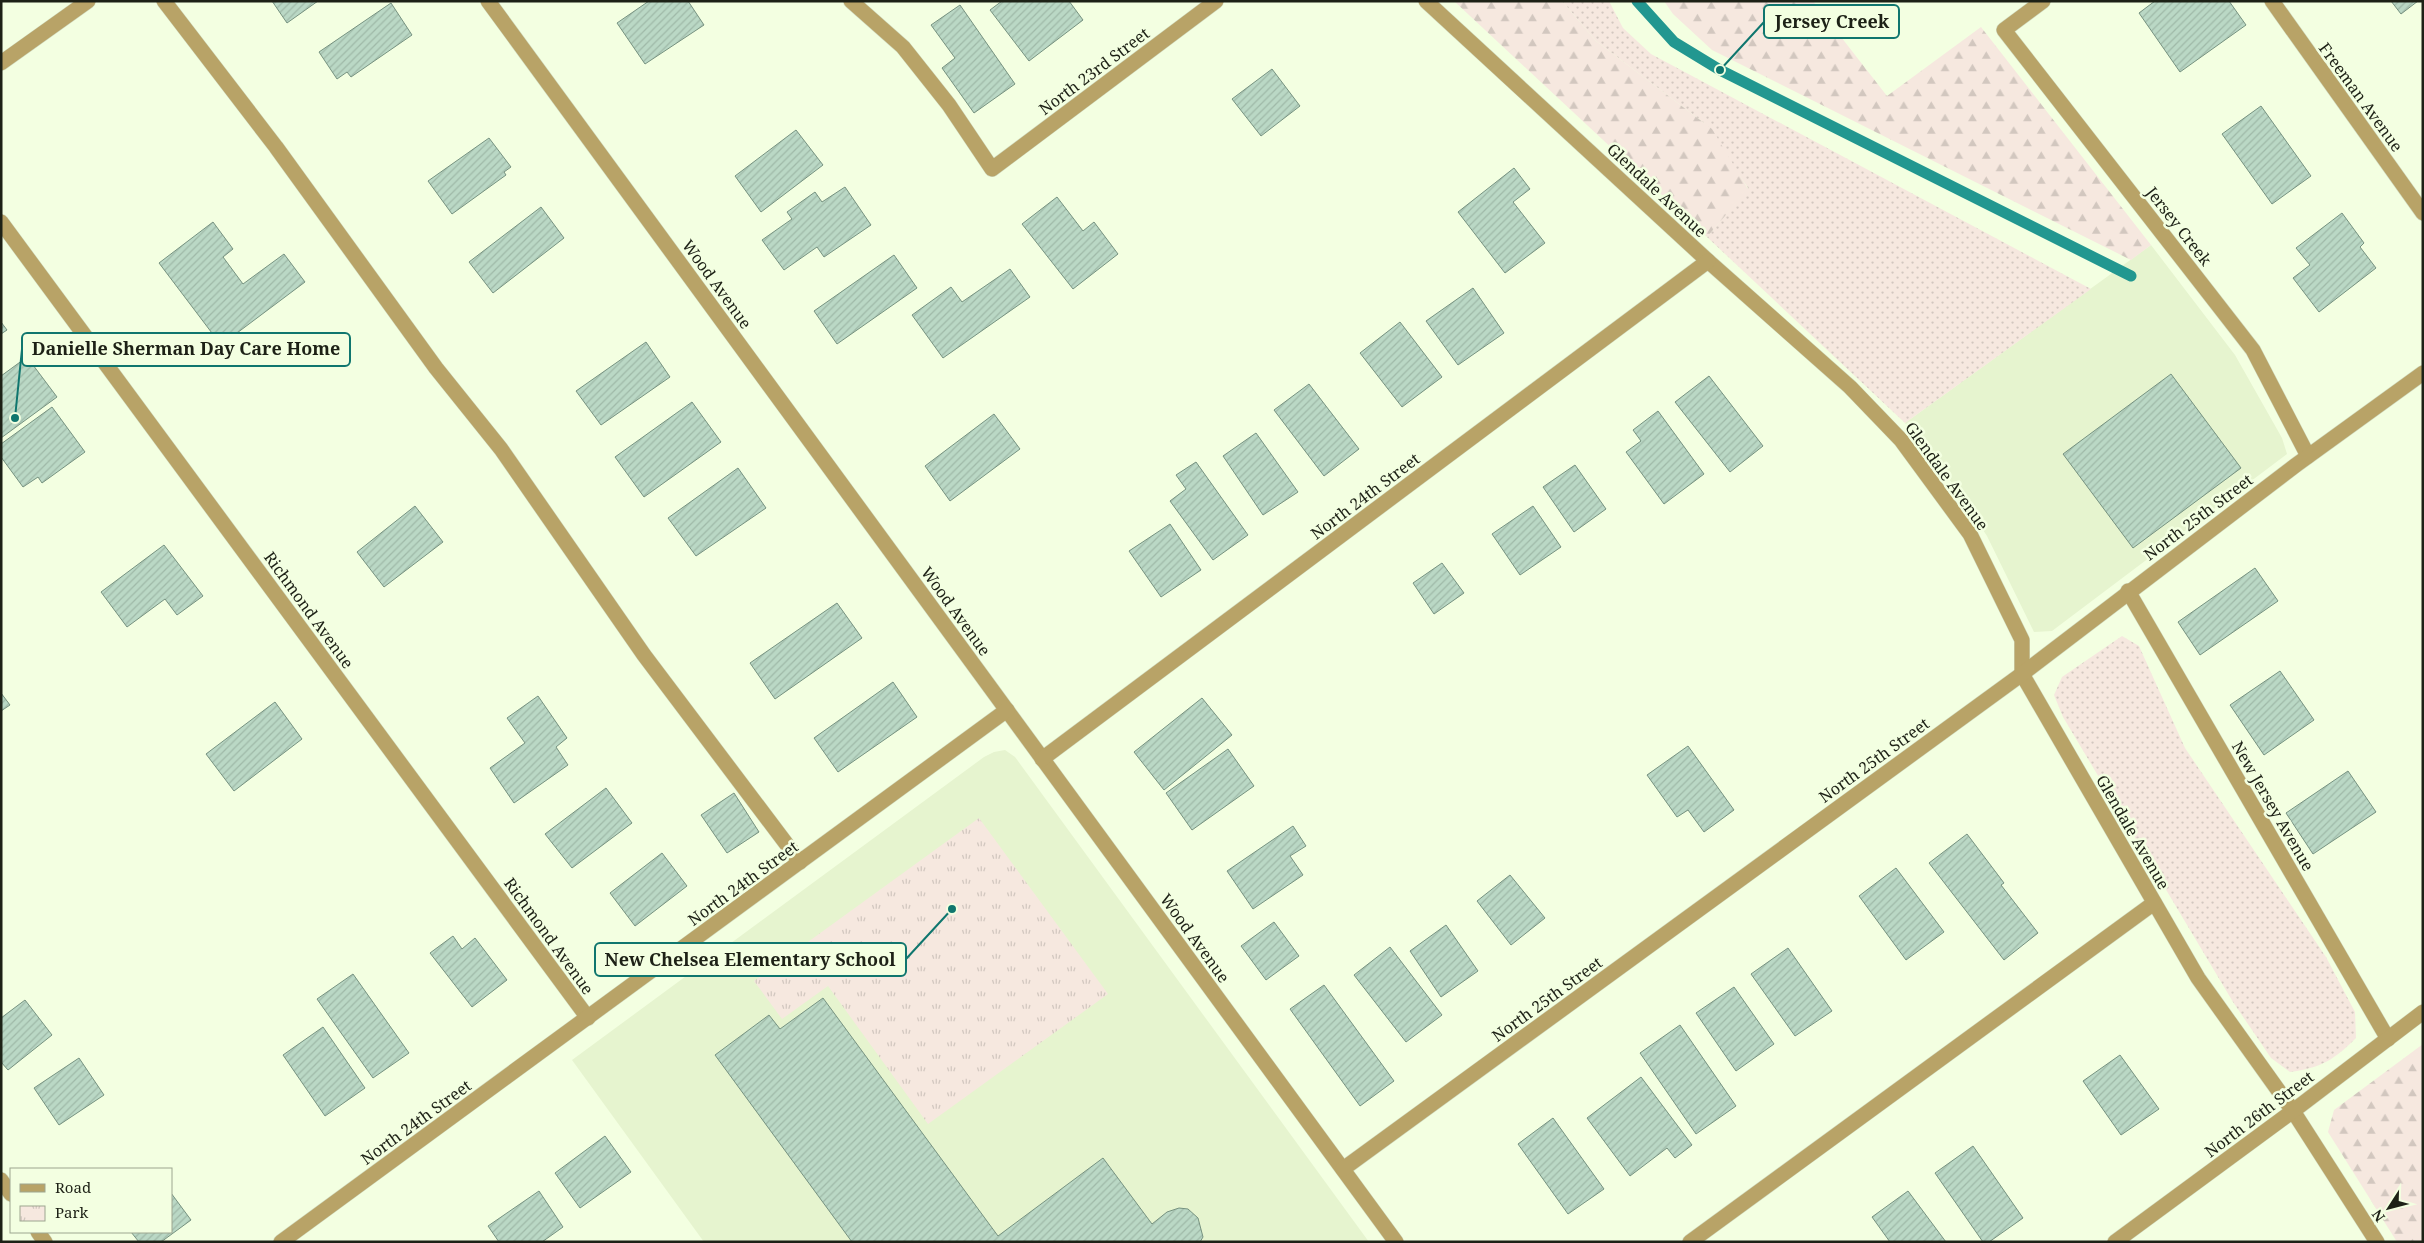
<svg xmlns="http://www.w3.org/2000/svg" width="2424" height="1243" viewBox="0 0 2424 1243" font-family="'Noto Serif',serif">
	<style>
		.built { fill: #e6f4cf }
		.grass { fill: url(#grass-dots) }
		.forest { fill: url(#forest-firs) }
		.park { fill: url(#park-tufts) }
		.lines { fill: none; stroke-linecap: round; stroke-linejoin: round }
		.stream { stroke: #229790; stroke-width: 11 }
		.building { fill: url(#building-hatch); stroke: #769280 }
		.minor-casing { stroke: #d1dbc1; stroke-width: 16 }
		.minor { stroke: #b8a367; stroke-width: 15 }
		.labels { text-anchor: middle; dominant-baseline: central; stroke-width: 5; stroke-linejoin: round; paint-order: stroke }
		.street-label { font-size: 16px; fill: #1d2116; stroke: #f3ffe1 }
		.leader { fill: none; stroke: #0f766e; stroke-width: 2 }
		.callout-dot { fill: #0f766e; stroke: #f3ffe1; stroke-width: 2 }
		.callout { fill: #f3ffe1; stroke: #0f766e; stroke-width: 2 }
		.callout-label { font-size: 18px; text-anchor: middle; font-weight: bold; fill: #1d2116 }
	</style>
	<defs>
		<pattern id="grass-dots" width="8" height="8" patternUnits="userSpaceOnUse" patternTransform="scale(1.25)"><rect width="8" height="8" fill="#f6e8df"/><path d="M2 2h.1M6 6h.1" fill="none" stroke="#d2c7bf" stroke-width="1.8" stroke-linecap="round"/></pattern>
		<pattern id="forest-firs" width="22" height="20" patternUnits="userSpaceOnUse" patternTransform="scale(1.25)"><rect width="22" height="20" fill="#f6e8df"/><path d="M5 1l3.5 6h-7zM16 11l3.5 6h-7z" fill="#d2c7bf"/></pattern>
		<pattern id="park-tufts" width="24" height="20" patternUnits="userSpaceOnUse" patternTransform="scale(1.25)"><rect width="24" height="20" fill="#f6e8df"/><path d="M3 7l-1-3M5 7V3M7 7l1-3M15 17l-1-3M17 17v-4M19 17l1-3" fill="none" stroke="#d2c7bf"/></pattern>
		<pattern id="building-hatch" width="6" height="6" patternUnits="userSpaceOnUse" patternTransform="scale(1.25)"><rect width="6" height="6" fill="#bad8c5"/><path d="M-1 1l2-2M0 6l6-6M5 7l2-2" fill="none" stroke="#9fb9a8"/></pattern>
	</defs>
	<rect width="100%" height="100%" fill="#f3ffe1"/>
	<g class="built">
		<path d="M 2151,245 L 2235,355 L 2282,438 L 2287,454 L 2052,631 L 2034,632 L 1987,536 L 1938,462 L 1905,423 Z"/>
		<path d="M 1005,750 L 1015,757 L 1369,1242 L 704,1242 L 572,1060 L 984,757 L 994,752 Z"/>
	</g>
	<g class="grass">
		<path d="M 1562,1 L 1609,1 L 1623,28 L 1651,54 L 2091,289 L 1905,423 L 1707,237 L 1748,188 L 1704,123 L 1596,41 Z"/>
		<path d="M 2122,636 L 2139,646 L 2185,748 L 2326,957 L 2355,1012 L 2356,1038 C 2334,1060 2321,1068 2290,1072 L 2271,1058 L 2233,1002 L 2063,717 L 2054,695 L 2062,677 Z"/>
	</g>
	<g class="forest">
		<path d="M 1454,1 L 1562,1 L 1596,41 L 1712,129 L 1748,189 L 1707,237 Z"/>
		<path d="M 1664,1 L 1813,1 L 1887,96 L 1981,27 L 2151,245 L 2131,260 L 1712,50 L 1673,14 Z"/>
		<path d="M 2423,1044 L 2423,1242 L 2397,1242 L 2328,1132 L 2334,1110 Z"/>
	</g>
	<path class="park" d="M 979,818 L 1108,994 L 928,1124 L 828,986 L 782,1019 L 754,981 Z"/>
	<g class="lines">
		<path class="stream" d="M 1637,1 L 1674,42 L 1720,70 L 2131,276"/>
	</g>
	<g class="building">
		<path d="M 272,1 L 318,1 L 287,23 Z"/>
		<path d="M 649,1 L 688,1 L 704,25 L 645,64 L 617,23 Z"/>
		<path d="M 1002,1 L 1069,1 L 1083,20 L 1029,61 L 990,10 Z"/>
		<path d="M 2155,1 L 2229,1 L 2246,25 L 2180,72 L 2139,13 Z"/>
		<path d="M 2391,1 L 2418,1 L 2401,14 Z"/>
		<path d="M 391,3 L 412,35 L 351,77 L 347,72 L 337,79 L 319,52 Z"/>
		<path d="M 960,5 L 1015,84 L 974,113 L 942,68 L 955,58 L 931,25 Z"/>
		<path d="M 1272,69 L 1300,106 L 1261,136 L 1232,99 Z"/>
		<path d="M 2261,106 L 2311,176 L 2272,204 L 2222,134 Z"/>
		<path d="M 796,130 L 823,165 L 761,212 L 735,176 Z"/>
		<path d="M 489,138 L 511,167 L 504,172 L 506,175 L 452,214 L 428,181 Z"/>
		<path d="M 1514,168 L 1530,189 L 1513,202 L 1545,243 L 1505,273 L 1458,212 Z"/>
		<path d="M 845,187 L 871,225 L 824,257 L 817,247 L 784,270 L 762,240 L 792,219 L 787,212 L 815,192 L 822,202 Z"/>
		<path d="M 1057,197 L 1083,231 L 1094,222 L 1118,254 L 1073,289 L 1022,224 Z"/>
		<path d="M 541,207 L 564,238 L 493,293 L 469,262 Z"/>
		<path d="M 2342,213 L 2364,243 L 2360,247 L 2376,268 L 2319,312 L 2293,278 L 2310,265 L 2296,248 Z"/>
		<path d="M 213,222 L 233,249 L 223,257 L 243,284 L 284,254 L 305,282 L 221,345 L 159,263 Z"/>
		<path d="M 894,255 L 917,288 L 837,344 L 814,311 Z"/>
		<path d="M 1010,269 L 1030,297 L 943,358 L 912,315 L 951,287 L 962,302 Z"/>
		<path d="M 1473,288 L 1504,333 L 1458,365 L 1426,321 Z"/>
		<path d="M 1,322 L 7,330 L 1,334 Z"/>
		<path d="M 1400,322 L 1442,377 L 1402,407 L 1360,353 Z"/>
		<path d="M 646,342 L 670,377 L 601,425 L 576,391 Z"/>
		<path d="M 27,357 L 57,397 L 1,438 L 1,376 Z"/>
		<path d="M 2171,374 L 2241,468 L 2133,548 L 2063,454 Z"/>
		<path d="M 1709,376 L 1763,446 L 1730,472 L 1675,402 Z"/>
		<path d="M 1309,384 L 1359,449 L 1324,476 L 1274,410 Z"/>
		<path d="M 692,402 L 721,442 L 644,497 L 615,457 Z"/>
		<path d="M 52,407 L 85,452 L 42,483 L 38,477 L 23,487 L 1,457 L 1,444 Z"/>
		<path d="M 1658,411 L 1704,474 L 1664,504 L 1626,452 L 1641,441 L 1633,430 Z"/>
		<path d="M 994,414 L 1020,449 L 950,501 L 925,466 Z"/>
		<path d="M 1256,433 L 1298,492 L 1263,515 L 1223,456 Z"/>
		<path d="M 1196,462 L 1248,535 L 1213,560 L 1170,501 L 1186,489 L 1176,475 Z"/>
		<path d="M 1575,465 L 1606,509 L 1574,532 L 1543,487 Z"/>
		<path d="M 738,468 L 766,508 L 696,556 L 668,518 Z"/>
		<path d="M 415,506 L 443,542 L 384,587 L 357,552 Z"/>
		<path d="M 1533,506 L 1561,547 L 1520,575 L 1492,534 Z"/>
		<path d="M 1170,524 L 1201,570 L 1161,597 L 1129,551 Z"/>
		<path d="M 164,545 L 203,596 L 177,615 L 165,599 L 127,627 L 101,592 Z"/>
		<path d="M 1442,563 L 1464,593 L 1434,614 L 1413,583 Z"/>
		<path d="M 2255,568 L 2278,601 L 2200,655 L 2178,622 Z"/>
		<path d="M 837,603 L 862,638 L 775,699 L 750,663 Z"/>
		<path d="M 2280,671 L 2314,720 L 2264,755 L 2230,705 Z"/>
		<path d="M 893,682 L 917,717 L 838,772 L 814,738 Z"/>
		<path d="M 1,693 L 10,705 L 1,711 Z"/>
		<path d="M 538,696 L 567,738 L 556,747 L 568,765 L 514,803 L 490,768 L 525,743 L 507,718 Z"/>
		<path d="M 1202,698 L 1232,735 L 1164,790 L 1134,752 Z"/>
		<path d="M 275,702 L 302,739 L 234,791 L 206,754 Z"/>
		<path d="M 1688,746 L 1734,810 L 1704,832 L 1688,810 L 1677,817 L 1647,775 Z"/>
		<path d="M 1228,749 L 1254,786 L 1192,830 L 1166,793 Z"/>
		<path d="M 2348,771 L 2376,812 L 2313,854 L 2286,813 Z"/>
		<path d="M 606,788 L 632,823 L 572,868 L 545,834 Z"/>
		<path d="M 734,793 L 759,832 L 727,853 L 701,815 Z"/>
		<path d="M 1293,826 L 1306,846 L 1290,856 L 1303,875 L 1253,909 L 1227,871 Z"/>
		<path d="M 1967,834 L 2004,883 L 2001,885 L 2038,933 L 2004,960 L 1929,863 Z"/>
		<path d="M 662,853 L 687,886 L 635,926 L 610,893 Z"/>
		<path d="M 1896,868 L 1944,932 L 1906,960 L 1859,896 Z"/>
		<path d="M 1510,875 L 1545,918 L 1511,945 L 1477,901 Z"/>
		<path d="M 1274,922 L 1299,956 L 1266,980 L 1241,946 Z"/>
		<path d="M 1446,925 L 1478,971 L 1441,997 L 1410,951 Z"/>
		<path d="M 453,936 L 462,949 L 475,938 L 507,980 L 472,1007 L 430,953 Z"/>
		<path d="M 1390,947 L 1442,1015 L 1406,1042 L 1354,975 Z"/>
		<path d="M 1788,948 L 1832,1011 L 1795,1036 L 1751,974 Z"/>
		<path d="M 353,974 L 409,1053 L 373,1078 L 317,999 Z"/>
		<path d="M 1324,985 L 1394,1081 L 1360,1106 L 1290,1009 Z"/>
		<path d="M 1734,987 L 1774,1044 L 1736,1071 L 1696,1013 Z"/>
		<path d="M 823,998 L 998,1236 L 1103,1158 L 1152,1224 L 1167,1212 L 1179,1208 L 1188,1209 L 1198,1218 L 1203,1237 L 1200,1242 L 852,1242 L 715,1055 L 769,1015 L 780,1029 Z"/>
		<path d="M 25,1000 L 52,1035 L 8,1070 L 1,1062 L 1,1018 Z"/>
		<path d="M 1680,1025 L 1736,1106 L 1696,1134 L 1640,1053 Z"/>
		<path d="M 323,1027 L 365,1088 L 325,1116 L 283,1055 Z"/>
		<path d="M 2120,1055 L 2159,1109 L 2121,1135 L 2083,1081 Z"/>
		<path d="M 79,1058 L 104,1095 L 59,1125 L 34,1088 Z"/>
		<path d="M 1641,1077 L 1692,1145 L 1675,1158 L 1667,1148 L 1630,1176 L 1587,1118 Z"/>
		<path d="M 1553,1118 L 1604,1189 L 1568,1214 L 1518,1144 Z"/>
		<path d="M 605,1136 L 631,1172 L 580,1208 L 555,1173 Z"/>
		<path d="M 1973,1146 L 2023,1218 L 1989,1242 L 1983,1242 L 1935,1173 Z"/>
		<path d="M 539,1191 L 563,1227 L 542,1242 L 499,1242 L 488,1226 Z"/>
		<path d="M 1908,1191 L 1946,1242 L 1890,1242 L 1872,1217 Z"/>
		<path d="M 171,1193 L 191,1220 L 161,1242 L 139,1242 L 131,1232 L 171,1232 Z"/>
	</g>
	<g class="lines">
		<defs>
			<g id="minor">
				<path d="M 164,1 L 276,147 L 436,368 L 501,449 L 644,655 L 800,862"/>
				<path d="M 488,1 L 1396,1242"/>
				<path d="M 851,1 L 903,47 L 949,105 L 992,169 L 1216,1"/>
				<path d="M 1426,1 L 1708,261 L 1850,387 L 1901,440 L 1970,534 L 2022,640 L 2022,674 L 2198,978 L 2293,1111 L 2377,1242"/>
				<path d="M 2043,1 L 2004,30 L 2253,350 L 2308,456"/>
				<path d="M 2272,1 L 2423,213"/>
				<path d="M 1,63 L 88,1"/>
				<path d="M 1,222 L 588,1018"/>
				<path d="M 2128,591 L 2388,1039"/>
				<path d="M 1042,759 L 1708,261"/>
				<path d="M 1343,1169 L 2022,674 L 2296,465 L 2423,373"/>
				<path d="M 1,1180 L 11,1194"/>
				<path d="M 38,1232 L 45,1242"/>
				<path d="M 281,1242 L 1007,710"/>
				<path d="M 1690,1242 L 2154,903"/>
				<path d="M 2115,1242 L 2293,1111 L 2423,1012"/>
			</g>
		</defs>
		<use href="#minor" class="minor-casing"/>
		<use href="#minor" class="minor"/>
	</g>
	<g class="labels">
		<g class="street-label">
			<text transform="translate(1094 71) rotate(-37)">North 23rd Street</text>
			<text transform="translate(2361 97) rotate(54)">Freeman Avenue</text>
			<text transform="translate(1657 190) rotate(43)">Glendale Avenue</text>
			<text transform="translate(2179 226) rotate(52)">Jersey Creek</text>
			<text transform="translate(717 284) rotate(54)">Wood Avenue</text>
			<text transform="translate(1947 476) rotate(54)">Glendale Avenue</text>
			<text transform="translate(1365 496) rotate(-37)">North 24th Street</text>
			<text transform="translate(2198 517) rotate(-37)">North 25th Street</text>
			<text transform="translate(309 610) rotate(54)">Richmond Avenue</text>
			<text transform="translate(956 611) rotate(54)">Wood Avenue</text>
			<text transform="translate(1874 760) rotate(-36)">North 25th Street</text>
			<text transform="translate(2273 806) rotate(60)">New Jersey Avenue</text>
			<text transform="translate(2133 832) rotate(60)">Glendale Avenue</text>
			<text transform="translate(743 883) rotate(-36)">North 24th Street</text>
			<text transform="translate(549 936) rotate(54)">Richmond Avenue</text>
			<text transform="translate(1195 938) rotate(54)">Wood Avenue</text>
			<text transform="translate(1547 999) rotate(-36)">North 25th Street</text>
			<text transform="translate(2259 1114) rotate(-37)">North 26th Street</text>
			<text transform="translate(416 1122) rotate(-36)">North 24th Street</text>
		</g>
	</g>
	<path class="leader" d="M1720 70L1764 22M15 418L22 349M952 909L906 959"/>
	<g class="callout-dot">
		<circle cx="1720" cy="70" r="5"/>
		<circle cx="15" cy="418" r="5"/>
		<circle cx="952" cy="909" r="5"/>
	</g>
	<g class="callout">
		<rect x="1764" y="5" width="135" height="33" rx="5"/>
		<rect x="22" y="333" width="328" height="33" rx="5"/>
		<rect x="595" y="943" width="311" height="33" rx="5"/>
	</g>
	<g class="callout-label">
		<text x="1832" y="28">Jersey Creek</text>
		<text x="186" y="355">Danielle Sherman Day Care Home</text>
		<text x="750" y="966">New Chelsea Elementary School</text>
	</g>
	<rect width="2424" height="1243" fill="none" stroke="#1d2116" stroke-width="5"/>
	<rect x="10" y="1168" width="162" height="65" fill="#f3ffe1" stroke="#9da690"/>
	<rect x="20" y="1184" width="25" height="8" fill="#b8a367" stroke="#9da690"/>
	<text x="55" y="1193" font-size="15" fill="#1d2116">Road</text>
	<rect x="20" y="1206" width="25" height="15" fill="url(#park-tufts)" stroke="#9da690"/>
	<text x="55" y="1218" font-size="15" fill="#1d2116">Park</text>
	<g transform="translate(2389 1208) rotate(234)" stroke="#f3ffe1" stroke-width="4" paint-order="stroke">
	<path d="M0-4L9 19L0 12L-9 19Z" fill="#1d2116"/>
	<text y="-8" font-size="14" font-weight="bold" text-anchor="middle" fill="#1d2116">N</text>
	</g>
</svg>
